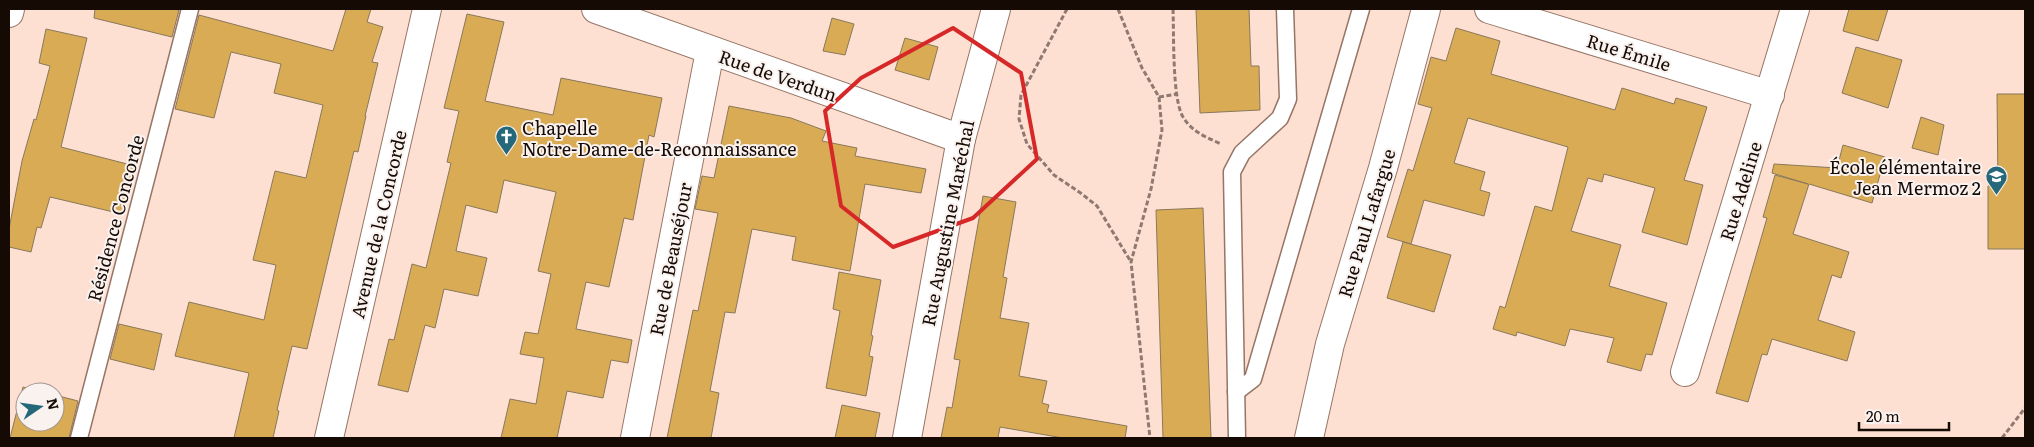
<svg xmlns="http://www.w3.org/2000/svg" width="2034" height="447" viewBox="0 0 2034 447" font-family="Literata,serif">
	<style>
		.building { fill: #daab55; stroke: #89785a }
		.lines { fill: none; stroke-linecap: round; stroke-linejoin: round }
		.lane-casing { stroke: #967566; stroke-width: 19 }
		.street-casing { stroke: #967566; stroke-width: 30 }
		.path { stroke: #8f7970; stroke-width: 3; stroke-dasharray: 5 2.5; stroke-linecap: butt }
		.lane { stroke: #fff; stroke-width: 16 }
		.street { stroke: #fff; stroke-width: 28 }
		.marked { fill: none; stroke: #d62828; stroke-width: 4; stroke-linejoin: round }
		.labels { text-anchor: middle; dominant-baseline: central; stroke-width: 4; stroke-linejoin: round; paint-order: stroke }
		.street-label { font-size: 18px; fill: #160a05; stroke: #faf2ef }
		.poi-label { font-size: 18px; fill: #160a05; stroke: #faf2ef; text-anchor: start }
	</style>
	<rect width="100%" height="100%" fill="#fee0d2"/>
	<g class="building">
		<path d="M 95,9 L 173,9 L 179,10 L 172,37 L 94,18 Z"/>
		<path d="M 346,9 L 371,9 L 367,22 L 383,27 L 372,62 L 378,63 L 365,116 L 366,116 L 358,152 L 354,151 L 307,349 L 292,346 L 277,410 L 279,411 L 273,438 L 234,438 L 249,373 L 175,356 L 189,302 L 264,320 L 276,265 L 253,260 L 275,171 L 306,178 L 323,105 L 274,93 L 281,64 L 231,52 L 214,118 L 175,109 L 199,15 L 333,51 Z"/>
		<path d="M 1196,9 L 1249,9 L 1251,66 L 1259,66 L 1260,110 L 1200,113 Z"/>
		<path d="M 1849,9 L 1888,9 L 1878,41 L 1843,31 Z"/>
		<path d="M 467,14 L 504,22 L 485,101 L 553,115 L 561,78 L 662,98 L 654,137 L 649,135 L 633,220 L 624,218 L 609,287 L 586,282 L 576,329 L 632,340 L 628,363 L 611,360 L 603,398 L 567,391 L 557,438 L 501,438 L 510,399 L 536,404 L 544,358 L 520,354 L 525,332 L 538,334 L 551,274 L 538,271 L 556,192 L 504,180 L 497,213 L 466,205 L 456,251 L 487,258 L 478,296 L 444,289 L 435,328 L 425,325 L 408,392 L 378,385 L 389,339 L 394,340 L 412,264 L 426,268 L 451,163 L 447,162 L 459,111 L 444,108 Z"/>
		<path d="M 832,18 L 854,24 L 845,55 L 823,51 Z"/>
		<path d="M 1456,28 L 1500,41 L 1491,74 L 1615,110 L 1622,88 L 1674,104 L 1676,98 L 1707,107 L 1684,180 L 1703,185 L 1687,245 L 1642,232 L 1655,188 L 1604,174 L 1602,182 L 1588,178 L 1571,231 L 1621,245 L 1609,286 L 1667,303 L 1652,355 L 1646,354 L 1641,371 L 1607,362 L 1614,338 L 1570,329 L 1565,346 L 1517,332 L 1516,336 L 1493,329 L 1500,306 L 1505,308 L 1535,206 L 1552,211 L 1568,147 L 1468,118 L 1454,163 L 1485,172 L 1480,190 L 1490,193 L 1484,216 L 1424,200 L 1411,244 L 1387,237 L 1408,169 L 1413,171 L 1432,108 L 1418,104 L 1431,57 L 1446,61 Z"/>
		<path d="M 46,29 L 87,38 L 61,147 L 135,166 L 122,214 L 50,197 L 41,228 L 37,227 L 31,252 L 9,247 L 9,229 L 22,161 L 34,119 L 36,120 L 50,66 L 39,63 Z"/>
		<path d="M 905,38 L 938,47 L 929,80 L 895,70 Z"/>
		<path d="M 1856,47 L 1902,60 L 1888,108 L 1842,93 Z"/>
		<path d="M 1997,94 L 2025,94 L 2025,249 L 1988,249 L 1988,186 L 1998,186 Z"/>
		<path d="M 729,106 L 791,118 L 826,131 L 822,141 L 857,148 L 855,156 L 926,169 L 921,193 L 865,184 L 850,271 L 792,260 L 796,237 L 752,229 L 735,313 L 725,312 L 710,391 L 719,393 L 711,438 L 667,438 L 693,310 L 698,311 L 718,213 L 695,209 L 702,176 L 714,178 Z"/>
		<path d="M 1921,117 L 1944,125 L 1938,155 L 1912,148 Z"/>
		<path d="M 1843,145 L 1885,157 L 1872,203 L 1809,184 L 1793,234 L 1849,252 L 1841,278 L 1832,275 L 1818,320 L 1855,332 L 1847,361 L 1772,339 L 1767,355 L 1762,354 L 1748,402 L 1716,393 L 1767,218 L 1763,217 L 1775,175 L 1808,184 L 1772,173 L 1774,164 L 1837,168 Z"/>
		<path d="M 983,196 L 1016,202 L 1003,277 L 1007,278 L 1000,318 L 1029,323 L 1019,376 L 1047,381 L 1042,403 L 1049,405 L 1047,412 L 1127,426 L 1125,438 L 1063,438 L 1000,427 L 998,438 L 941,438 L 947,407 L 952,408 L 960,360 L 954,359 Z"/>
		<path d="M 1203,208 L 1211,438 L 1163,438 L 1156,210 Z"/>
		<path d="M 1403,242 L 1451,255 L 1434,312 L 1387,298 Z"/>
		<path d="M 839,272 L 881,280 L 871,335 L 873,336 L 869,356 L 873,357 L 866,396 L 826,388 L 840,311 L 833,309 Z"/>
		<path d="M 119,324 L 162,334 L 154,370 L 110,359 Z"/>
		<path d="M 23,387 L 43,392 L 25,392 L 25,422 L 55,422 L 55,395 L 78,401 L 69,438 L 10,438 Z"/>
		<path d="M 842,405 L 880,413 L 875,438 L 835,438 Z"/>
	</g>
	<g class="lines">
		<defs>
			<g id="lane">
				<path d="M 1236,392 L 1253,379 L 1361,9"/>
				<path d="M 79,438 L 190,9"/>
				<path d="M 1237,438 L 1232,172 L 1242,153 L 1280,118 L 1288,99 L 1285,9"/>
			</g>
			<g id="street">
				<path d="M 596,9 L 961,139"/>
				<path d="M 1489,9 L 1770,95"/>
				<path d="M 9,13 L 10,9"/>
				<path d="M 1685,372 L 1795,9"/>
				<path d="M 329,438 L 427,9"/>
				<path d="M 635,438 L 710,51"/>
				<path d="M 907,438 L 961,139 L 996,9"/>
				<path d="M 1309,438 L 1330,344 L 1383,168 L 1426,9"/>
			</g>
		</defs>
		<use href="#lane" class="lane-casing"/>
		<use href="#street" class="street-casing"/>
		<g class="path">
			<path d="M 1067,9 L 1021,95 L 1019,119 L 1027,144 L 1054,175 L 1082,194 L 1097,206 L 1131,262"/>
			<path d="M 1118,9 L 1142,68 L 1159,97 L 1162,130 L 1151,189 L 1131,262 L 1150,438"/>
			<path d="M 1173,9 C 1174,33 1172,99 1183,117 C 1192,132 1206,137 1221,144"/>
			<path d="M 1159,97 L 1177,94"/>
			<path d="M 2002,438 L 2025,408"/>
		</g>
		<use href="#lane" class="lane"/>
		<use href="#street" class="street"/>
	</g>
	<path class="marked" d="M 953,28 L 1021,73 L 1037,159 L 973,218 L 893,247 L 841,206 L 825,111 L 861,78 Z"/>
	<defs>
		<symbol id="church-pin" viewBox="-11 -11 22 30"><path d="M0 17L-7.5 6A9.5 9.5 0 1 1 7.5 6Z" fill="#25687a" stroke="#faf2ef"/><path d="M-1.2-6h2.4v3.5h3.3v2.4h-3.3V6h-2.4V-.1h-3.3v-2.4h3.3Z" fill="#fff"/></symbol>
		<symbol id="school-pin" viewBox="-11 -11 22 30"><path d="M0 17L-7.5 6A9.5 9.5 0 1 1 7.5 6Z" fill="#25687a" stroke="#faf2ef"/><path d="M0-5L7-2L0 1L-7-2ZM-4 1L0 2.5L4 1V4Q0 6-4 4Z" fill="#fff"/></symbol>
	</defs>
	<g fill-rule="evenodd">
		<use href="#church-pin" x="494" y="124" width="25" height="34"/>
		<use href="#school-pin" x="1984" y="164" width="25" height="34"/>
	</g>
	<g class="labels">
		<g class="street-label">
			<text transform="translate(1629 52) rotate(17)">Rue Émile</text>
			<text transform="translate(778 75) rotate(19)">Rue de Verdun</text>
			<text transform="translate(1740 191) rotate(-73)">Rue Adeline</text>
			<text transform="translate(115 218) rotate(-75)">Résidence Concorde</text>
			<text transform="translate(947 223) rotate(-79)">Rue Augustine Maréchal</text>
			<text transform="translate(1366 223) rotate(-73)">Rue Paul Lafargue</text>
			<text transform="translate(378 224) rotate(-77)">Avenue de la Concorde</text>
			<text transform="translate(670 259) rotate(-79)">Rue de Beauséjour</text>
		</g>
		<g class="poi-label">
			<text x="522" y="127">Chapelle<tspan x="522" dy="21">Notre-Dame-de-Reconnaissance</tspan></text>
			<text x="1981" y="166" text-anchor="end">École élémentaire<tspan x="1981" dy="21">Jean Mermoz 2</tspan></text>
		</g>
	</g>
	<rect width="2034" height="447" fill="none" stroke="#160a05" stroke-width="20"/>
	<g transform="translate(40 407) rotate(77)"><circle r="24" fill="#faf2ef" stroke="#9f9591"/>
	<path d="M0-4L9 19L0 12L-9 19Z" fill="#25687a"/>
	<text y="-8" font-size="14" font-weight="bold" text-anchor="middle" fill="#160a05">N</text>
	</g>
	<path d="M1859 422v8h90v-8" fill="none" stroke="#160a05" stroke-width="2.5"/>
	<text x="1866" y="422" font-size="15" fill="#160a05" stroke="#faf2ef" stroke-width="4" paint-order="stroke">20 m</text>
</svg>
